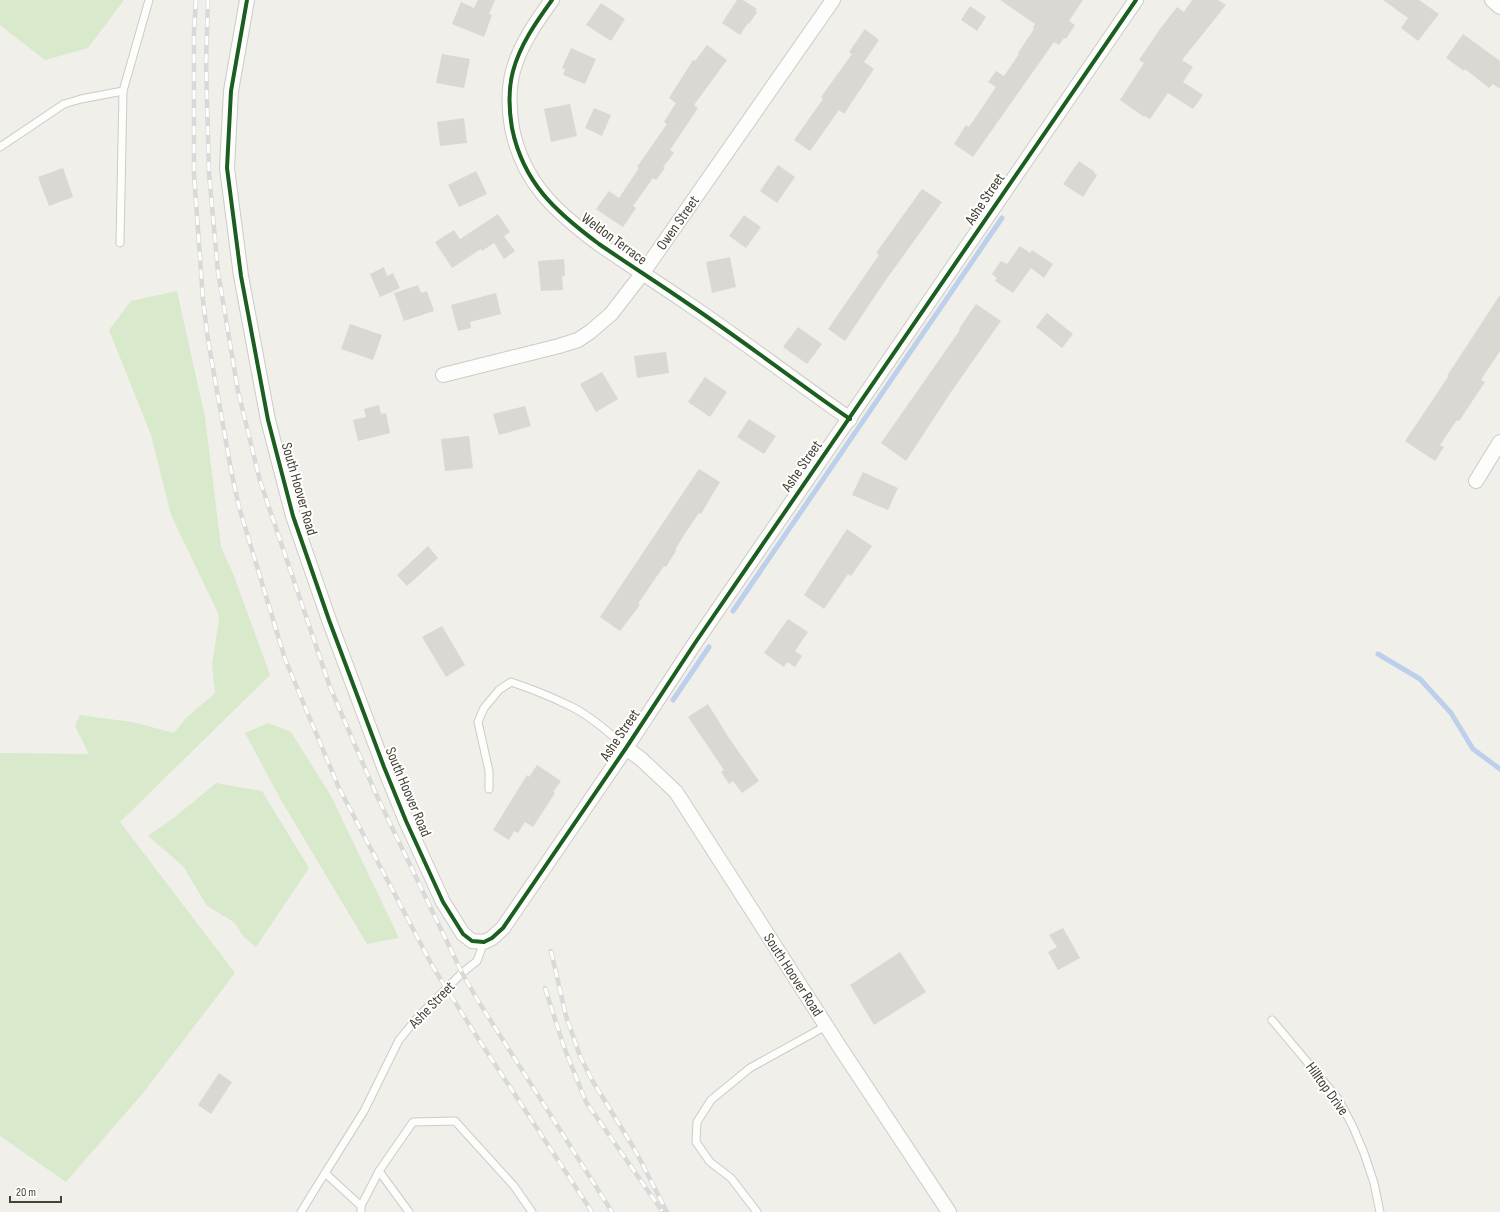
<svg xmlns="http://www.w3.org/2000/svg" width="1500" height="1212" viewBox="0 0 1500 1212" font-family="'Sofia Sans Condensed',sans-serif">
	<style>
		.green { fill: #d8e9cc }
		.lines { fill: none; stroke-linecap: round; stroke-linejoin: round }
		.stream { stroke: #bdd0eb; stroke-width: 5 }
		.building { fill: #d9d8d2 }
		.lane-casing { stroke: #cccbc6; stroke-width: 9 }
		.street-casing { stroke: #cccbc6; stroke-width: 16 }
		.lane { stroke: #fdfdfc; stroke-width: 7 }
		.street { stroke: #fdfdfc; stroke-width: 14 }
		.rail-casing { stroke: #d9d9d8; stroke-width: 4.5 }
		.rail { stroke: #fff; stroke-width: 3; stroke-dasharray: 9; stroke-linecap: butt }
		.cycleway-casing { stroke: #fff; stroke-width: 6 }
		.cycleway { stroke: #1b5e20; stroke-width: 4 }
		.labels { text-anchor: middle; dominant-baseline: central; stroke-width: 4; stroke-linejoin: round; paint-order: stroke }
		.street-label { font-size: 15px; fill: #454237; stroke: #fff }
	</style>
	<rect width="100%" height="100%" fill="#f0efea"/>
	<g class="green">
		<path d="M 0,0 L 124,0 L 88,48 L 45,60 L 0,25 Z"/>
		<path d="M 177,291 L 205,417 L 221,547 L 234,576 L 270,675 L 120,822 L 235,973 L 143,1093 L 66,1182 L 0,1136 L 0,753 L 89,754 L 75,726 L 80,715 L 132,722 L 174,733 L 186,718 L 215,693 L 212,664 L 219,620 L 218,613 L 171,515 L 151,435 L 109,330 L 131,301 Z"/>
		<path d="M 268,723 L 291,732 L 331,796 L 399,938 L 367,944 L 281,800 L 245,733 Z"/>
		<path d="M 216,783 L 262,791 L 309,868 L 256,947 L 244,937 L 234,922 L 207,906 L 183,866 L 148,836 L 175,817 Z"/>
	</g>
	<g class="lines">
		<g class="stream">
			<path d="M 733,611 L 1002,218"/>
			<path d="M 1378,654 L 1420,679 L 1451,713 L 1473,749 L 1500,769"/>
			<path d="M 673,700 L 709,647"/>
		</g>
	</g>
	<g class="building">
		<path d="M 478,0 L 495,0 L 489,14 L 492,15 L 484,37 L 452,24 L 461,2 L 474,8 Z"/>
		<path d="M 737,0 L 743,0 L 757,9 L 755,11 L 757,12 L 749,24 L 748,23 L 740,35 L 722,23 Z"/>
		<path d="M 1000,0 L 1083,0 L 1069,21 L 1075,25 L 1066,39 L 1064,38 L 1059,45 L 1054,42 L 973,157 L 954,144 L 966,125 L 969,127 L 996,87 L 988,82 L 996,71 L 1004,76 L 1019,54 L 1018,53 L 1034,29 L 1033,28 L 1035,24 Z"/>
		<path d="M 1192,0 L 1218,0 L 1226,5 L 1182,60 L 1193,67 L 1183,82 L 1203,95 L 1193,109 L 1168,93 L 1150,119 L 1145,116 L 1144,117 L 1120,100 L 1144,63 L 1139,60 L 1160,29 L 1177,7 L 1184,12 Z"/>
		<path d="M 1383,0 L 1419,0 L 1439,14 L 1418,41 L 1401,28 L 1408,18 Z"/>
		<path d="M 601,3 L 625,19 L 611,41 L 586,25 Z"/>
		<path d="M 970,6 L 986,17 L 977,31 L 961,20 Z"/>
		<path d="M 865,29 L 879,40 L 864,62 L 874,69 L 844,114 L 839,110 L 810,151 L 794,140 L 823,99 L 821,97 L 852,54 L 849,52 Z"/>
		<path d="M 1463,34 L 1500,61 L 1500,89 L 1493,84 L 1489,88 L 1465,69 L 1464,71 L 1446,58 Z"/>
		<path d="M 707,45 L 727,60 L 694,105 L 698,108 L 670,150 L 674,153 L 663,167 L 665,168 L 656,180 L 653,178 L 633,206 L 636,208 L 623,227 L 596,209 L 609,191 L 619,198 L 639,168 L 637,167 L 667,124 L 664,122 L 676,103 L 669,98 L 693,60 L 695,61 Z"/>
		<path d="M 571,48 L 596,59 L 585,84 L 563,75 L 565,69 L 562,68 Z"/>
		<path d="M 442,54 L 470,59 L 464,88 L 436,83 Z"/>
		<path d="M 570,104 L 577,136 L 551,142 L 544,109 Z"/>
		<path d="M 594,108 L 611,115 L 602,136 L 585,128 Z"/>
		<path d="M 464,118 L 467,143 L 440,146 L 437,122 Z"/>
		<path d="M 1079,161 L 1095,172 L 1094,173 L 1097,175 L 1083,197 L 1063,184 Z"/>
		<path d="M 778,165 L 795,177 L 777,203 L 760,191 Z"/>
		<path d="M 63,168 L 73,197 L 49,206 L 38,177 Z"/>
		<path d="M 476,171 L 487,194 L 459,207 L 448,185 Z"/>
		<path d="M 922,189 L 942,202 L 883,284 L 845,341 L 828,329 L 879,255 L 876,253 Z"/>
		<path d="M 498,214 L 510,232 L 504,236 L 515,251 L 504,259 L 494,243 L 482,251 L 481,249 L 452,268 L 435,242 L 454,230 L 460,239 Z"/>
		<path d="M 744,215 L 761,227 L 746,248 L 729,236 Z"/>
		<path d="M 1020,246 L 1030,253 L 1032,250 L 1053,264 L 1044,278 L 1031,268 L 1013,293 L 995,281 L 997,278 L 992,274 L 1001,261 L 1007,264 Z"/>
		<path d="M 730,257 L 736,287 L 712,293 L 706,262 Z"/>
		<path d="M 564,259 L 565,276 L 562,276 L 563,290 L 541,291 L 538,261 Z"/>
		<path d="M 384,267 L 387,276 L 393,273 L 400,288 L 380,297 L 370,274 Z"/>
		<path d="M 418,285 L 421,293 L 427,291 L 434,311 L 404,321 L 394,293 Z"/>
		<path d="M 496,293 L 501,314 L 470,322 L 471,328 L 458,331 L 451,305 Z"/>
		<path d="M 1500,295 L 1500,351 L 1481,380 L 1485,382 L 1459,421 L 1457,420 L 1440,445 L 1444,447 L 1435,461 L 1405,441 L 1448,377 L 1447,376 Z"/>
		<path d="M 976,304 L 1001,321 L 951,392 L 906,461 L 881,443 L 960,330 L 959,329 Z"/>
		<path d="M 1047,313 L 1073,334 L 1062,348 L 1036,327 Z"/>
		<path d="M 350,324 L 382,335 L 373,360 L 341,349 Z"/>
		<path d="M 798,327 L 822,344 L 807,364 L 783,347 Z"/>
		<path d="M 666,352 L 669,373 L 637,378 L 634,356 Z"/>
		<path d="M 602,372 L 618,399 L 596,412 L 580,384 Z"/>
		<path d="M 705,377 L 727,392 L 710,417 L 688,402 Z"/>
		<path d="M 379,405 L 381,414 L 386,413 L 390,433 L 358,441 L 353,420 L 366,417 L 364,409 Z"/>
		<path d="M 525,406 L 531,426 L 499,435 L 493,414 Z"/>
		<path d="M 749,419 L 776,436 L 764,454 L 737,437 Z"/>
		<path d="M 469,436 L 473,468 L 445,471 L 441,439 Z"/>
		<path d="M 699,469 L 720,482 L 701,514 L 699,513 L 684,535 L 675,550 L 676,551 L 666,567 L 664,566 L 657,576 L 638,604 L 640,605 L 620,631 L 600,617 Z"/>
		<path d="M 863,472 L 898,488 L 888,510 L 852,495 Z"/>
		<path d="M 847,529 L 872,546 L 851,576 L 848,574 L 824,609 L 804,595 Z"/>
		<path d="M 428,546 L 438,558 L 407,586 L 397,575 Z"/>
		<path d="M 788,619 L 808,632 L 795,651 L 802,656 L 795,667 L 787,662 L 784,667 L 764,653 Z"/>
		<path d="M 442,626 L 465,665 L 446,677 L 422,637 Z"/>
		<path d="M 708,704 L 729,738 L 759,781 L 742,793 L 733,781 L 729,784 L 721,772 L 724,770 L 688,717 Z"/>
		<path d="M 537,765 L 561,781 L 553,792 L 555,793 L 533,827 L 525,822 L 518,833 L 514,831 L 509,840 L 493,830 L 527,775 L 529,777 Z"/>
		<path d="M 1063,928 L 1080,958 L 1058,970 L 1048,952 L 1057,947 L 1049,935 Z"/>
		<path d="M 900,952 L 926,992 L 874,1025 L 850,985 Z"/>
		<path d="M 219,1073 L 232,1082 L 211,1114 L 198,1105 Z"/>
	</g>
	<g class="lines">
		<defs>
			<g id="lane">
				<path d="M 0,147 L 64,104 L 81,99 L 123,91"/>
				<path d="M 120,243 L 123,91 L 149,0"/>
				<path d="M 489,789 L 489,771 L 478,722 L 484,708 L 499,690 L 511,682 C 532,689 552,697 572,707 C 592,717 610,733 626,748"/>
				<path d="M 1272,1020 L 1339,1100 L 1353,1127 L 1364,1153 L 1374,1183 L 1380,1212"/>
				<path d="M 379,1171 L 409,1212"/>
				<path d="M 325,1173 L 361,1206 L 361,1212"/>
				<path d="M 361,1206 L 379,1171 L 413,1122 L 455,1121 L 514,1186 L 532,1212"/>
				<path d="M 301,1212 L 312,1194 L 364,1111 L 399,1040 L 418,1017 L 462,973 L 477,961 L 484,942"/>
				<path d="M 757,1212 L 731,1178 L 710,1162 L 696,1142 L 697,1122 L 711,1100 L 750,1068 L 826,1026"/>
			</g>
			<g id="street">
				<path d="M 247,0 L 231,91 L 227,168 L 241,276 L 268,420 L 293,516 L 329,620 L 384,767 L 406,821 L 443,902 L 463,934 L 472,941 L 484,942 L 492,938 L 503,928 L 626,748 L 695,643 L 1136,0"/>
				<path d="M 552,0 C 536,22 520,45 513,71 C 508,90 509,110 512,128 C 523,183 556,212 599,244 C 628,264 658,283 687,303 C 742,340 795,381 850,419"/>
				<path d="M 1492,0 L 1500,7"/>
				<path d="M 443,375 L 559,346 L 578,340 L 590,332 L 611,314 L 642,274 L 833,0"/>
				<path d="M 1476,481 L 1500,442"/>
				<path d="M 626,748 L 641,759 L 676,792 L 841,1049 L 949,1212"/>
			</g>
		</defs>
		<use href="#lane" class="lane-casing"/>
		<use href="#street" class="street-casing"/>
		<use href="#lane" class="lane"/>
		<use href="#street" class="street"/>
		<defs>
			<g id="rail">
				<path d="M 196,0 L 194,30 L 194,174 L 203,300 L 208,340 L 231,470 L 239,507 L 285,659 L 339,788 L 433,967 L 477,1037 L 592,1212"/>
				<path d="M 208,0 L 206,63 L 209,173 L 218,272 L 238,391 L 260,481 L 330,687 L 376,794 L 462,973 L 477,999 L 612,1212"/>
				<path d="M 551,951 L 566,1016 L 580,1056 L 592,1080 L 635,1150 L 667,1212"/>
				<path d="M 545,988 L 564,1047 L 586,1102 L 662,1211"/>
			</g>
		</defs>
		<use href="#rail" class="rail-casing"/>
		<use href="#rail" class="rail"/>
		<defs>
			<g id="cycleway">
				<path d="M 247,0 L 231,91 L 227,168 L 241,276 L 268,420 L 293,516 L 329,620 L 384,767 L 406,821 L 443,902 L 463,934 L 472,941 L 484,942 L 492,938 L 503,928 L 626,748 L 695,643 L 1136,0"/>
				<path d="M 552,0 C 536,22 520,45 513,71 C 508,90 509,110 512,128 C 523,183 556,212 599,244 C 628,264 658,283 687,303 C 742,340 795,381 850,419"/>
			</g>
		</defs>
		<use href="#cycleway" class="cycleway-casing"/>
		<use href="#cycleway" class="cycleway"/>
	</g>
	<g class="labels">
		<g class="street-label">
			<text transform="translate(985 199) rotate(-56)">Ashe Street</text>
			<text transform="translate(678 223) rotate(-55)">Owen Street</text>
			<text transform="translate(614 239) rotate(36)">Weldon Terrace</text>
			<text transform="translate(802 466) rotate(-55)">Ashe Street</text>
			<text transform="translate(299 489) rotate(74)">South Hoover Road</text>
			<text transform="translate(620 735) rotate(-56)">Ashe Street</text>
			<text transform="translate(408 792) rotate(67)">South Hoover Road</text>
			<text transform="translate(793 975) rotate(57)">South Hoover Road</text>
			<text transform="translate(432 1005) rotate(-46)">Ashe Street</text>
			<text transform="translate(1327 1089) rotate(54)">Hilltop Drive</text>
		</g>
	</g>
	<path d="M10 1196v6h51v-6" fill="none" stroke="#454237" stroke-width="2"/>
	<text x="16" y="1196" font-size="12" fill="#454237" stroke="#ffffff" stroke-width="3" paint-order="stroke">20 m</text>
</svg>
